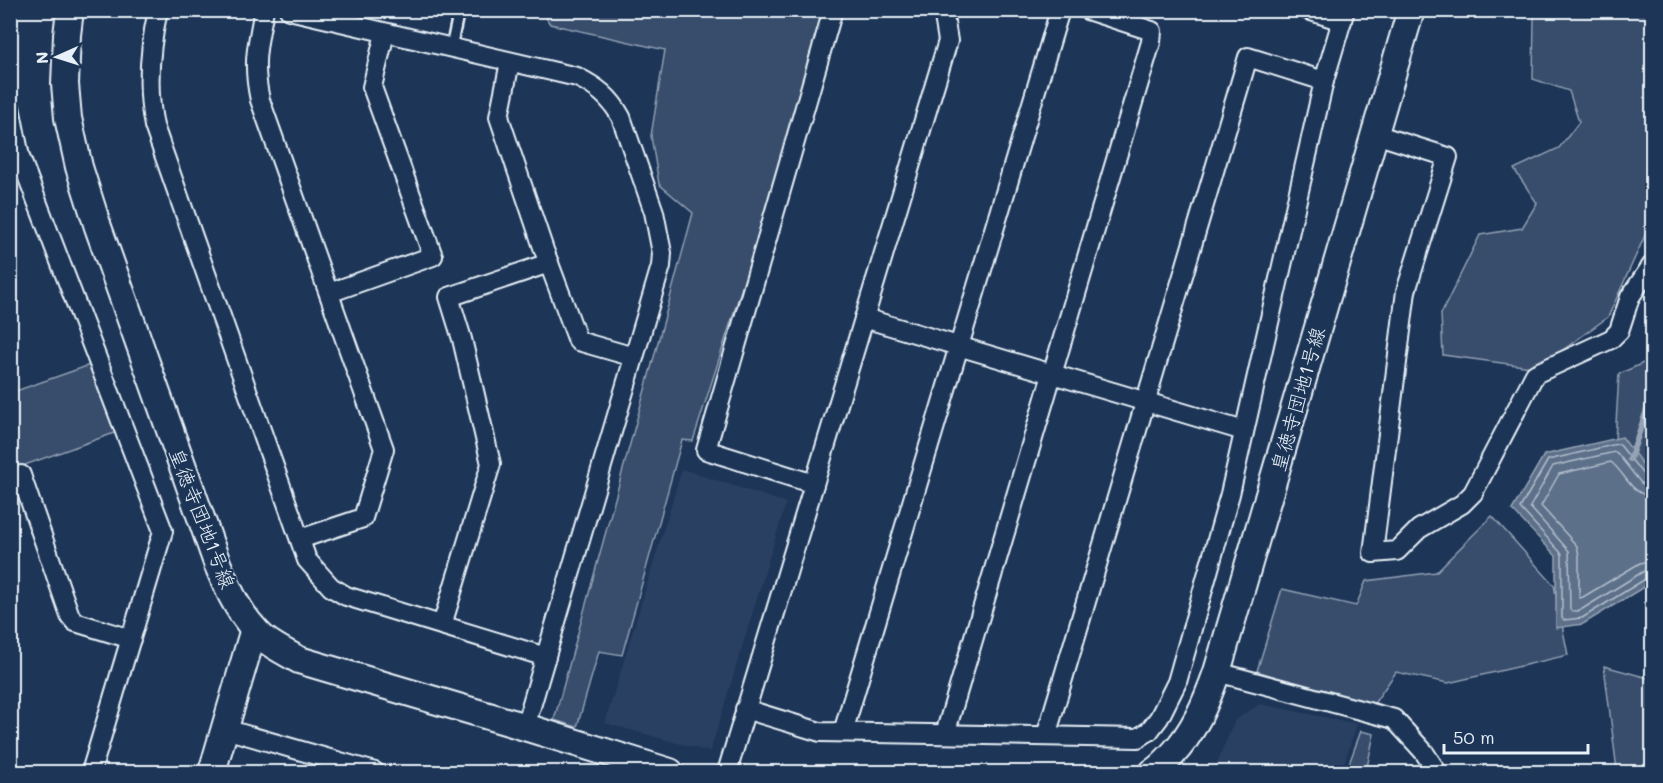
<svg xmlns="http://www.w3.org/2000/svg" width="1663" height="783" viewBox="0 0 1663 783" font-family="Mali,'Klee One',sans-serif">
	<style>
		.built { fill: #2a4162 }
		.green { fill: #374d6c; stroke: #909fb2; stroke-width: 1.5 }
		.water { fill: #5d7089; stroke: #95a4b5; stroke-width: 1.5 }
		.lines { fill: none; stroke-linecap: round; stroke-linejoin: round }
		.shore { stroke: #b0bdcc; stroke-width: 1.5 }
		.stream { stroke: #95a4b5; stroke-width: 6 }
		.lane-casing { stroke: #e8f1f8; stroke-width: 14 }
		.street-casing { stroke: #e8f1f8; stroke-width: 22 }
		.secondary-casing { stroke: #e8f1f8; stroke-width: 30 }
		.lane { stroke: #1d3557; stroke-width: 9 }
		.street { stroke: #1d3557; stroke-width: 18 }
		.secondary { stroke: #1d3557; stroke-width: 26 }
		.labels { text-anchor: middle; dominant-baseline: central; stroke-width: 4.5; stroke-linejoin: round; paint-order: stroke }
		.street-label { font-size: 20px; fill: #e8f1f8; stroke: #1d3557 }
	</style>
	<rect width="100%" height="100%" fill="#1d3557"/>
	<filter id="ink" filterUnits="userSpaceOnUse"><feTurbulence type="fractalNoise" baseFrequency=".0167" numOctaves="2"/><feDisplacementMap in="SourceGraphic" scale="12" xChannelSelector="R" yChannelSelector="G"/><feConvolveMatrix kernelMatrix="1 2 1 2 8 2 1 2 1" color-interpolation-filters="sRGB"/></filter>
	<g filter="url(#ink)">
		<g class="built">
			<path d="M 682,469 L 786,503 L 710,752 L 605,723 Z"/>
			<path d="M 1260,704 L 1357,724 L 1341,772 L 1213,772 L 1235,720 Z"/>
		</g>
		<g class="green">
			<path d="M 542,11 L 827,11 L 806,86 L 693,441 L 682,440 L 622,655 L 599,651 L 577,727 L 554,720 L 654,357 L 693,213 L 659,184 L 651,136 L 665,50 L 550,24 Z"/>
			<path d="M 1533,11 L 1652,11 L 1652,220 L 1608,317 L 1538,368 L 1443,355 L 1441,314 L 1480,235 L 1522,228 L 1537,203 L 1514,169 L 1559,148 L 1579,122 L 1569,91 L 1533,79 L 1534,18 Z"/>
			<path d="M 1652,359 L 1652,479 L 1615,440 L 1619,374 Z"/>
			<path d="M 90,365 L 117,432 L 11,470 L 10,393 Z"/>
			<path d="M 1492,516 L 1554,585 L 1568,655 L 1448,683 L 1396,672 L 1371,708 L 1257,671 L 1282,589 L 1356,606 L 1366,581 L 1436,572 Z"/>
			<path d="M 1604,666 L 1652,679 L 1652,772 L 1629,772 L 1617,770 Z"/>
			<path d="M 1361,731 L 1374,734 L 1366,772 L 1346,772 Z"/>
		</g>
		<path class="water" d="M 1622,437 L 1652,477 L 1652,582 L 1583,624 L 1556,628 L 1556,556 L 1512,510 L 1544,455 Z"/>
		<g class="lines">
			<g class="shore">
				<path d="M 1652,480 L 1645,477 L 1620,445 L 1617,444 L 1548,460 L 1520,508 L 1562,554 L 1562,618 L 1564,620 L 1582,618 L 1647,578 L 1652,577"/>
				<path d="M 1652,487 L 1646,486 L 1641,483 L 1617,453 L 1615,452 L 1553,466 L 1530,507 L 1569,551 L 1570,609 L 1571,611 L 1579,611 L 1644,571 L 1652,569"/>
				<path d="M 1652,496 C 1631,495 1626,474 1611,462 L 1559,474 L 1541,506 L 1577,546 L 1579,555 L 1579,595 L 1580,598 L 1583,597 L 1640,563 L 1652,560"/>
			</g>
			<path class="stream" d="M 1630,459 L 1650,401 L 1652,399"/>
			<defs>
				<path id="lane" d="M 451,48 L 459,10"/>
				<g id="street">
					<path d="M 158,10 C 149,50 146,87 154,126 L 307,560 L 331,587 L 346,596 L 546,657"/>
					<path d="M 264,10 C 257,46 252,64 260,100 L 384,449 L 363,518 L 300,539"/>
					<path d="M 289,10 L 577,77 C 597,87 610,97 621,117 L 654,212 L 662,253 L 661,266 L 525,727"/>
					<path d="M 1308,10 L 1342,21"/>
					<path d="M 510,62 L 499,117 L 544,250 L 578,341 L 634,357"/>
					<path d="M 10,107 L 20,157 L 163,531 L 91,772"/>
					<path d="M 1375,134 L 1448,157 L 1406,291 L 1373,553 L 1397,551 L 1419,529 L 1462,504 L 1473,493 L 1535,374 L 1611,339 L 1619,331 L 1630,297 L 1652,265"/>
					<path d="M 329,293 L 433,256 L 372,87 L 385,33"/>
					<path d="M 864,318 L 1244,431"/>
					<path d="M 10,479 L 21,475 L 70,616 L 75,622 L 131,639"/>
					<path d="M 814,484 L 706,450 L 833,10"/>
					<path d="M 442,625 L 491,464 L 462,339 L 449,297 L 549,263"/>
					<path d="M 1217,672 L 1394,719 L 1424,752 L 1437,772"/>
					<path d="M 745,709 L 820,732 L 1138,738 L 1149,731 L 1159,718 L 1177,682 L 1230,494 L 1324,81 L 1345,10"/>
					<path d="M 225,729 L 375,772"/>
					<path d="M 843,732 L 1060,10"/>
					<path d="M 945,734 L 1151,42 L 1152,31 L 1087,10"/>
					<path d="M 1046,736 L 1248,57 L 1324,81"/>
					<path d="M 727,772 L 948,41 L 943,10"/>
				</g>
				<g id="secondary">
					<path d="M 70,10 L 67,35 L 65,84 L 68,118 L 79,167 L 98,227 L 217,563 C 228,590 241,618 263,638 C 274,647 287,653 299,660 L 512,723 L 670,772"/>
					<path d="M 212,772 L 254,629"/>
					<path d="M 1153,772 C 1160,768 1165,762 1171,756 C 1194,732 1206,703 1217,672 L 1411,10"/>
				</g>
			</defs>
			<use href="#lane" class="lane-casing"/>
			<use href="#street" class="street-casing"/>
			<use href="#secondary" class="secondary-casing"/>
			<use href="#lane" class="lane"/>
			<use href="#street" class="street"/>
			<use href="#secondary" class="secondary"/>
		</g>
	</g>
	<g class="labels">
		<g class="street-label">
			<text transform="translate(1297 399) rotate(-74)">皇徳寺団地1号線</text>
			<text transform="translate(203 518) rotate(69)">皇徳寺団地1号線</text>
		</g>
	</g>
	<rect width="1663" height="783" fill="none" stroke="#1d3557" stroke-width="36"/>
	<rect x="18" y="18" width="1627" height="747" fill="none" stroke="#e8f1f8" stroke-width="2" filter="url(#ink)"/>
	<g transform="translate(57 57) rotate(267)" stroke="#1d3557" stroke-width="4.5" paint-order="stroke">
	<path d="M0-4.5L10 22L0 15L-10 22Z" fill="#e8f1f8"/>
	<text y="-9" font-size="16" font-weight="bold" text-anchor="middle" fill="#e8f1f8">N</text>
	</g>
	<path d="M1444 744v9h144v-9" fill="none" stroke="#e8f1f8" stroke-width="3"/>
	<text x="1453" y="744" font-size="18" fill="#e8f1f8" stroke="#1d3557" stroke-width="4.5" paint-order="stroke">50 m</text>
</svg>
